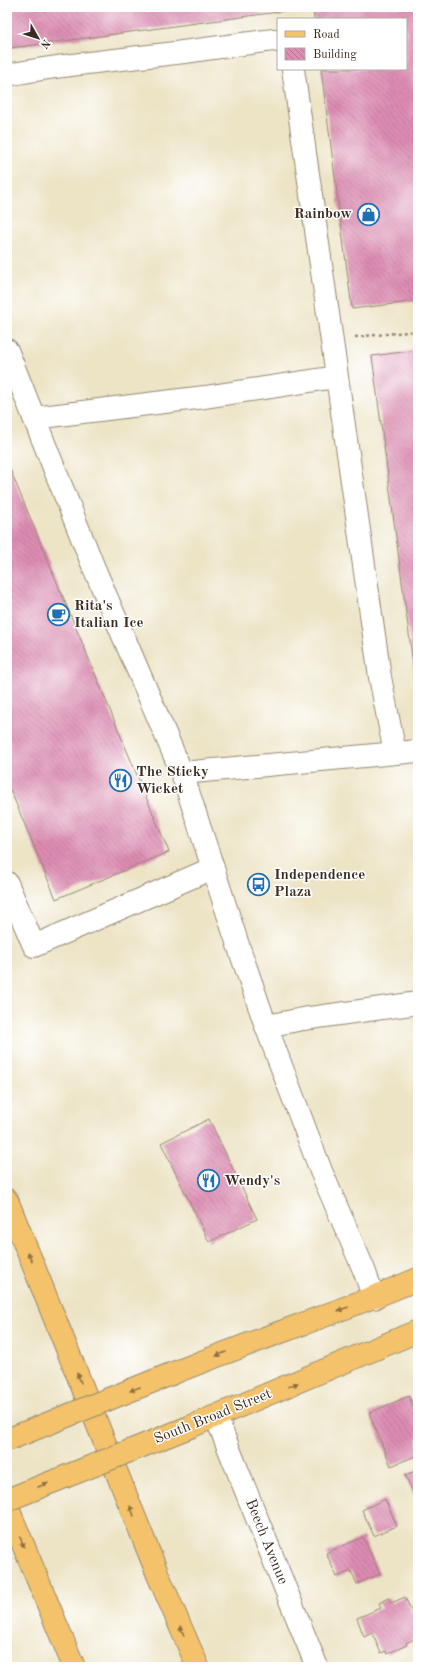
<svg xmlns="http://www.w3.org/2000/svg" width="425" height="1674" viewBox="0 0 425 1674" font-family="'Old Standard TT',serif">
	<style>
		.building { fill: url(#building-back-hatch) }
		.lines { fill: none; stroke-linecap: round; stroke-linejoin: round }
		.minor-casing { stroke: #948772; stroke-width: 24 }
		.major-casing { stroke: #948772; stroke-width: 24 }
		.highway-casing { stroke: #948772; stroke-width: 24 }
		.path { stroke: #948772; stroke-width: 2.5; stroke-dasharray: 3 3; stroke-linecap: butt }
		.minor { stroke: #fff; stroke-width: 22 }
		.major { stroke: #f3c26a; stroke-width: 22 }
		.highway { stroke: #f3c26a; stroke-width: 22 }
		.major-bridge-casing { stroke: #948772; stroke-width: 24; stroke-linecap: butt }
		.major-bridge { stroke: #f3c26a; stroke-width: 22 }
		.oneway { fill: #8e6e40 }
		.labels { text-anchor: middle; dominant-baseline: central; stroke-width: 3; stroke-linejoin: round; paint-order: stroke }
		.poi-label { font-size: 15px; font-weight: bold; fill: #3b2a1e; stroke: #fff; text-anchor: start }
		.street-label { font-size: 15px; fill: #3b2a1e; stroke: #fff }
	</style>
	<defs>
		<pattern id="building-back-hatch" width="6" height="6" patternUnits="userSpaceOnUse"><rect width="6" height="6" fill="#dd8cb2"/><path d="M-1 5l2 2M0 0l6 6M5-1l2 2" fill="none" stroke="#b47390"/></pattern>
	</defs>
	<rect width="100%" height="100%" fill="#fff"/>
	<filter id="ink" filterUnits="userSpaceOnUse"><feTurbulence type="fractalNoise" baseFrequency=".025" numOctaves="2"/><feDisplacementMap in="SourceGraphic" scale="8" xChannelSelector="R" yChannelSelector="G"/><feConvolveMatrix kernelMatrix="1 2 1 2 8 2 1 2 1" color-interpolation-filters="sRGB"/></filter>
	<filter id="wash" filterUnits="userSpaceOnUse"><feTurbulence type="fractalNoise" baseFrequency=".012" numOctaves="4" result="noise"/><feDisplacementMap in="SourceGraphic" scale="16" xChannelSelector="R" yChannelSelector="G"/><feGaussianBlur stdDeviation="0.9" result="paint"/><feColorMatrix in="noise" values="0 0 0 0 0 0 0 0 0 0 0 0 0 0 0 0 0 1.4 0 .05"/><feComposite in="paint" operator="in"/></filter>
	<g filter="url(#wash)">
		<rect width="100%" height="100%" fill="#ede4c6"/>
		<g id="blocks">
			<g class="building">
				<path d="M 7,7 L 307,7 L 308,8 L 11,48 Z"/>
				<path d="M 313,7 L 418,7 L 418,301 L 352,309 L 321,69 L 406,69 L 406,19 L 314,19 Z"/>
				<path d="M 418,350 L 418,694 L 417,694 L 372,356 Z"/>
				<path d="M 7,462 L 169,852 L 56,899 L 7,782 Z"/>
				<path d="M 209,1119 L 257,1219 L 209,1242 L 161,1143 Z"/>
				<path d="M 409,1396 L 418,1419 L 418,1455 L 391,1466 L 369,1413 Z"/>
				<path d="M 418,1470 L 418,1504 L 405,1475 Z"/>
				<path d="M 385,1499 L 397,1526 L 374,1536 L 362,1510 Z"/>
				<path d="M 363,1537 L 380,1574 L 357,1584 L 351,1571 L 337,1577 L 326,1553 Z"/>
				<path d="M 405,1597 L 418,1626 L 418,1637 L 406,1643 L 407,1645 L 387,1654 L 386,1651 L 381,1653 L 372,1633 L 364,1637 L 357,1618 L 381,1608 L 379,1603 L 389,1598 L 391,1603 Z"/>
			</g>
		</g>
	</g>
	<g filter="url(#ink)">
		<use href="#blocks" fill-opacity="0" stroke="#948772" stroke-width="1"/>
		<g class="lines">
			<defs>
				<g id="minor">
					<path d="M 293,69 L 380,677 L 395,753"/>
					<path d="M 7,75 C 57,65 107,61 158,55 C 197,51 236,44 275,40 L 278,41"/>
					<path d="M 7,350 L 94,568 L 182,773 L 237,942 L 266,1026 L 321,1171 L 364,1270 L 374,1298"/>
					<path d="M 34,418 L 205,397 L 336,377"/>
					<path d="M 182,773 L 418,751"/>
					<path d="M 7,883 L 34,946 L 213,868"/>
					<path d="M 266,1026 L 303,1019 L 418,1003"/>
					<path d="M 216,1417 L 317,1667"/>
				</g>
				<g id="major">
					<path d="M 171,1374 C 253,1341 337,1313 418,1279"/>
					<path d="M 192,1426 L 418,1331"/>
				</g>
				<g id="highway">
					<path d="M 7,1200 L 158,1575 L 198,1667"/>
					<path d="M 7,1506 L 74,1667"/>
				</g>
			</defs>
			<use href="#minor" class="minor-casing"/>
			<use href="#major" class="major-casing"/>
			<use href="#highway" class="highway-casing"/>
			<path class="path" d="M 355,337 L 418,331"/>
			<use href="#minor" class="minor"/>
			<use href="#major" class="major"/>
			<use href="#highway" class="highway"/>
			<defs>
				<g id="major-bridge">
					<path d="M 7,1440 L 171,1374"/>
					<path d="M 7,1500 L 192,1426"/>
				</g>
			</defs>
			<use href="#major-bridge" class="major-bridge-casing"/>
			<use href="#major-bridge" class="major-bridge"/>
		</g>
		<defs><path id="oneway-solid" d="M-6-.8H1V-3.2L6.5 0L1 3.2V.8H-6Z"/></defs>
		<g class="oneway">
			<use href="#oneway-solid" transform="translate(30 1257) rotate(-112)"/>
			<use href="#oneway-solid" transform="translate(343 1309) rotate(160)"/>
			<use href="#oneway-solid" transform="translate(221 1354) rotate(158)"/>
			<use href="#oneway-solid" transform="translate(79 1378) rotate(-112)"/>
			<use href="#oneway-solid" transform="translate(293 1385) rotate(-23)"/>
			<use href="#oneway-solid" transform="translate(135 1389) rotate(158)"/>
			<use href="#oneway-solid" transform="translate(43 1485) rotate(-22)"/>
			<use href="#oneway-solid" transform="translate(132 1511) rotate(-112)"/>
			<use href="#oneway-solid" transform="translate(22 1542) rotate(68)"/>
			<use href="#oneway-solid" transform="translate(182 1631) rotate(-113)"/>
		</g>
	</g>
	<defs>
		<symbol id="shop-ring" viewBox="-11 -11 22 22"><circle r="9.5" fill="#fff" stroke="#1f6fb2" stroke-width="1.5"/><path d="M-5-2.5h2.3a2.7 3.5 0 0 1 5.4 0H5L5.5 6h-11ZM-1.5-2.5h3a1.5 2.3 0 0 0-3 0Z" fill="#1f6fb2"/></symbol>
		<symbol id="cafe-ring" viewBox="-11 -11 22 22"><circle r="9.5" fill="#fff" stroke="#1f6fb2" stroke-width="1.5"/><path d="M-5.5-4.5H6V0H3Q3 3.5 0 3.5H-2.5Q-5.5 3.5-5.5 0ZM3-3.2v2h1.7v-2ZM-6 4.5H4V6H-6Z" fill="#1f6fb2"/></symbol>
		<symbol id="restaurant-ring" viewBox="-11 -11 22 22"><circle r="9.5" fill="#fff" stroke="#1f6fb2" stroke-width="1.5"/><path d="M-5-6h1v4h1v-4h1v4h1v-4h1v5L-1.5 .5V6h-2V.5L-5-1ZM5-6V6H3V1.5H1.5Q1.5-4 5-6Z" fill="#1f6fb2"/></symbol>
		<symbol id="bus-ring" viewBox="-11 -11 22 22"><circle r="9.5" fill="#fff" stroke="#1f6fb2" stroke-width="1.5"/><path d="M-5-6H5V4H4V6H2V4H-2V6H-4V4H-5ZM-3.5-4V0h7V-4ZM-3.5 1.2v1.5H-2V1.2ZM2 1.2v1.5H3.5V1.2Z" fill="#1f6fb2"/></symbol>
	</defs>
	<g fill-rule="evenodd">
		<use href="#shop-ring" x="356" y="202" width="25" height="25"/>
		<use href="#cafe-ring" x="46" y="602" width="25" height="25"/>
		<use href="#restaurant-ring" x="108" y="768" width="25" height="25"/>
		<use href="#bus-ring" x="246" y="872" width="25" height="25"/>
		<use href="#restaurant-ring" x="196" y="1168" width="25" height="25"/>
	</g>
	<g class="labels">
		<g class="poi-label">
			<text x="352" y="214" text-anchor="end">Rainbow</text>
			<text x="74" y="606">Rita's<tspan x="74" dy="17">Italian Ice</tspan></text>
			<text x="136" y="772">The Sticky<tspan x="136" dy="17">Wicket</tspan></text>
			<text x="274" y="875">Independence<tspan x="274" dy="17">Plaza</tspan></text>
			<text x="224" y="1181">Wendy's</text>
		</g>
		<g class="street-label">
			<text transform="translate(213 1417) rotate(-22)">South Broad Street</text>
			<text transform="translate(266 1542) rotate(68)">Beech Avenue</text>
		</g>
	</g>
	<rect width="425" height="1674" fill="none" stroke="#fff" stroke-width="24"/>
	<rect x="277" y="18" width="130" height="52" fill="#ffffff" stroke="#b1aaa5"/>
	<rect x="285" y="31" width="20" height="6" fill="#f3c26a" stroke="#b1aaa5"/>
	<text x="313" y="38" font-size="12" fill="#3b2a1e">Road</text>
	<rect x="285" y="48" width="20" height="12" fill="url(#building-back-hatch)" stroke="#b1aaa5"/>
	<text x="313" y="58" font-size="12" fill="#3b2a1e">Building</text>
	<g transform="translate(38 38) rotate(129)" stroke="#ffffff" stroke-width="3" paint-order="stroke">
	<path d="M0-3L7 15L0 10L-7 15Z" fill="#3b2a1e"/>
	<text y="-6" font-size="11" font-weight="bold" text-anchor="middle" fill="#3b2a1e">N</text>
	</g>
</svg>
